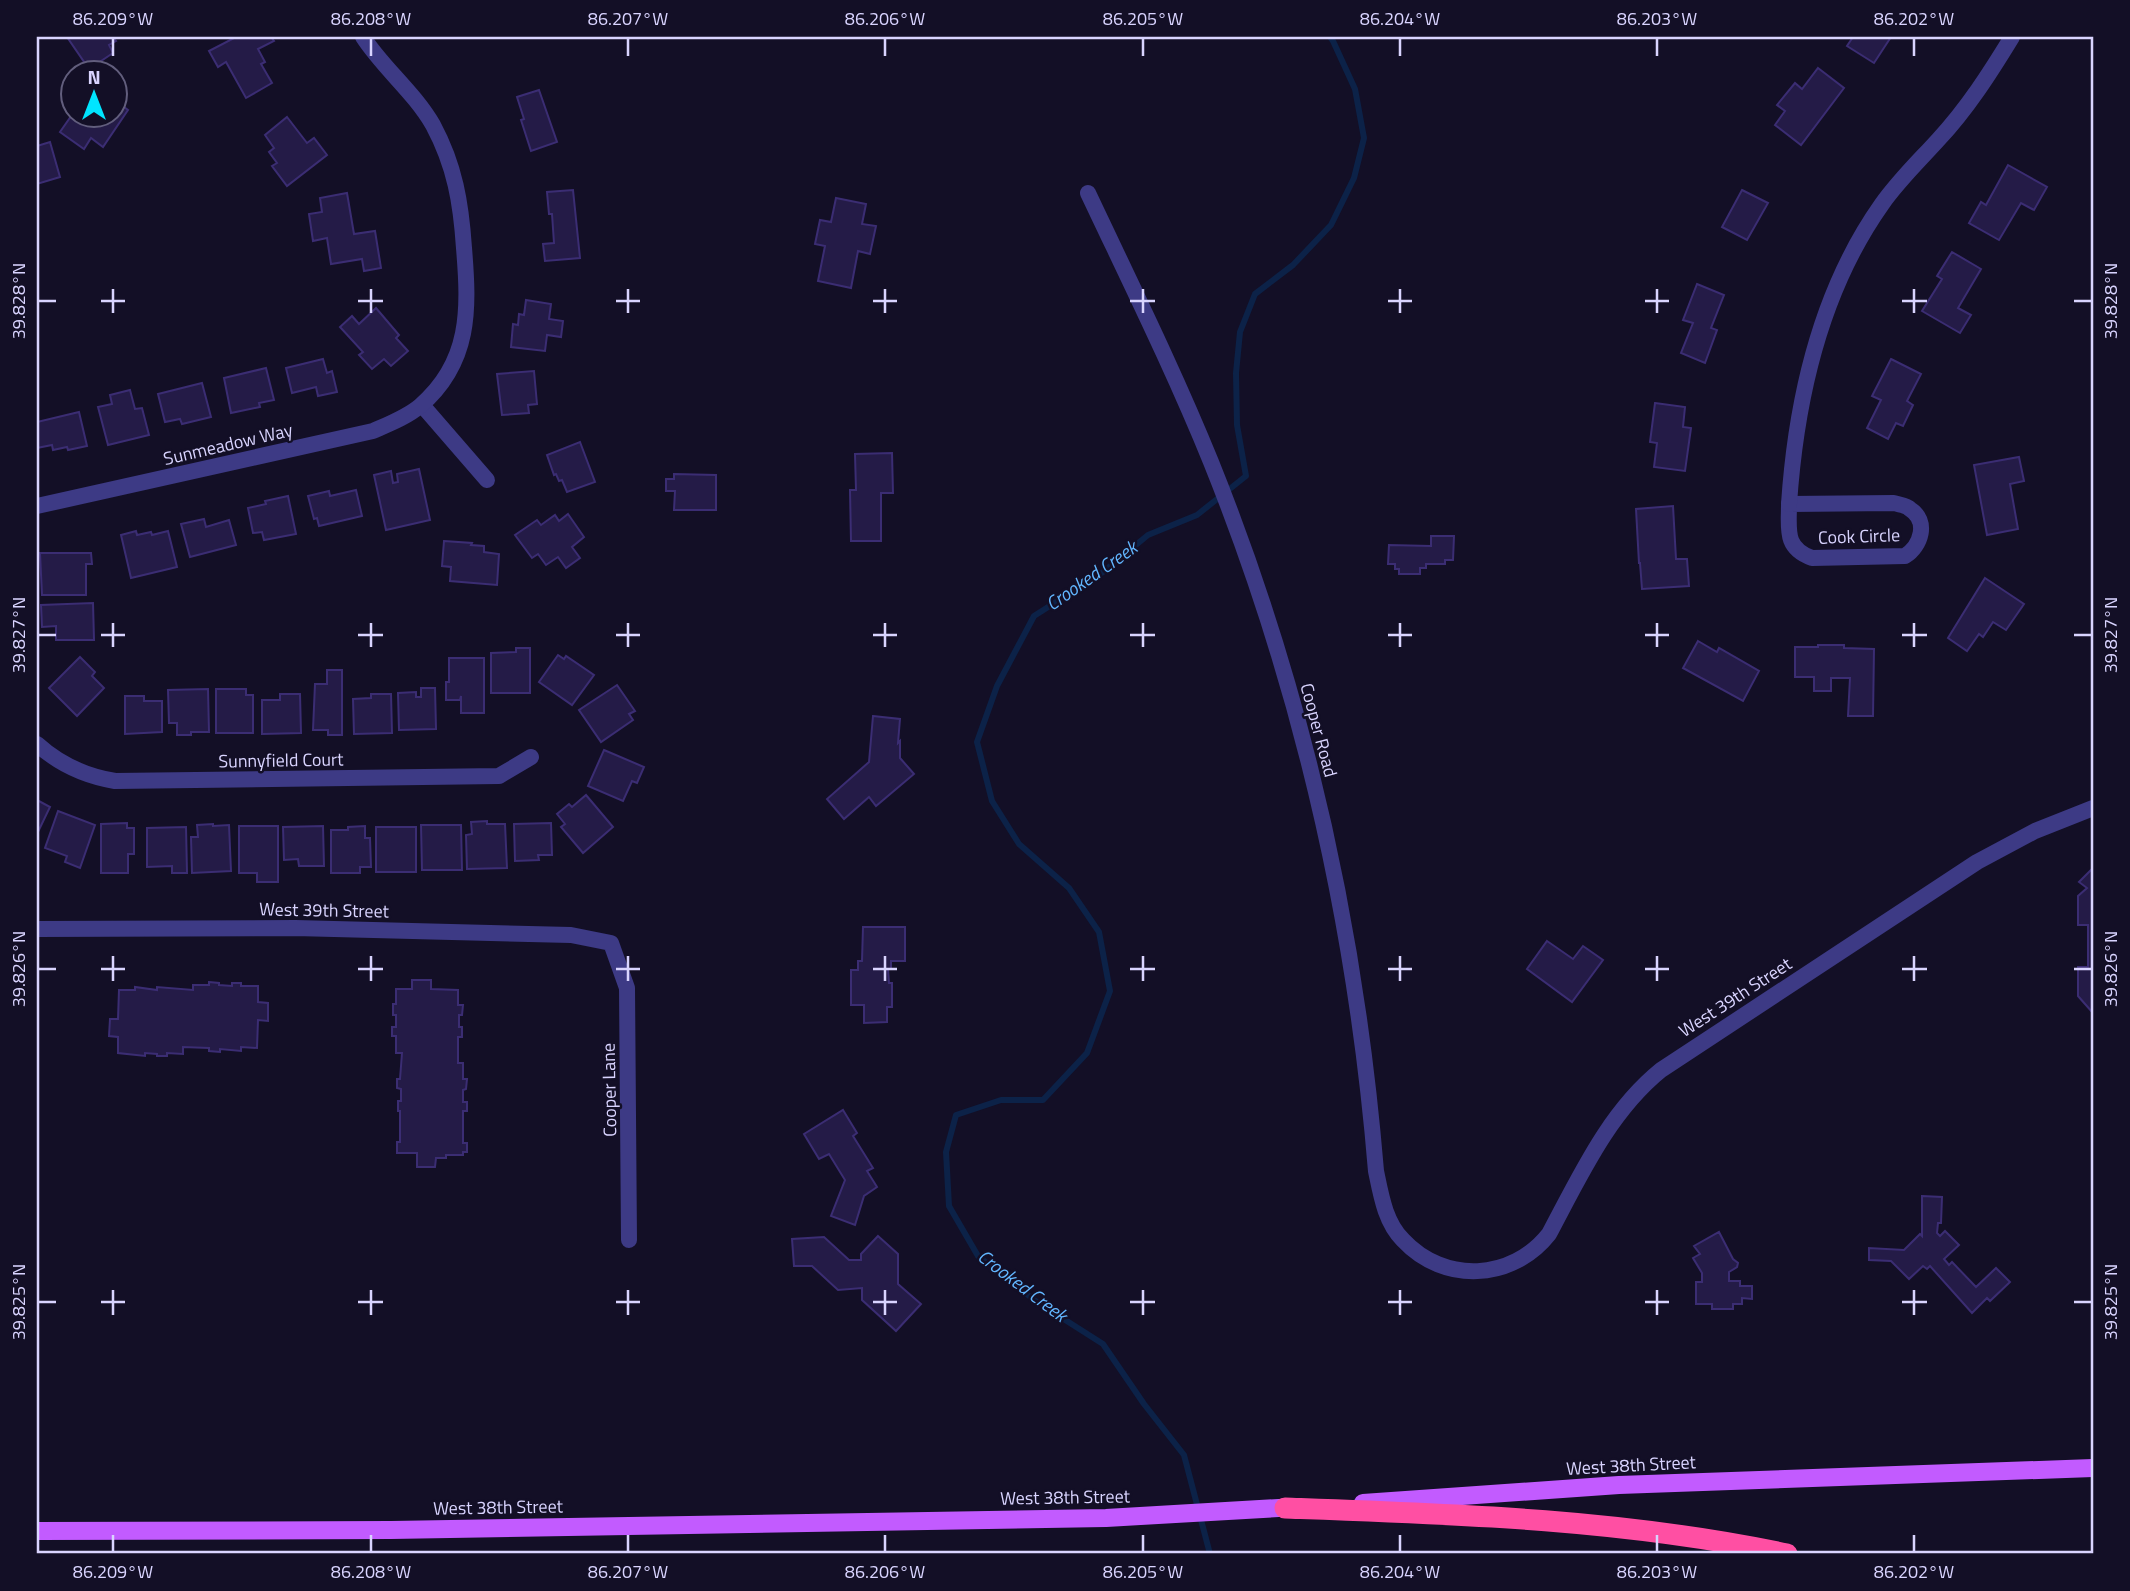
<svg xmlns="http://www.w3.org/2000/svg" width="2130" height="1591" viewBox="0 0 2130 1591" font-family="'Titillium Web',sans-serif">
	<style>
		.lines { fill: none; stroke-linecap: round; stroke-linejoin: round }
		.stream { stroke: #0c2248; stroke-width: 6 }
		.building { fill: #241b47; stroke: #3b2d73; stroke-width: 2 }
		.street { stroke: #3d3a85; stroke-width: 16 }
		.primary { stroke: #c25bff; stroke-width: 18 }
		.highway { stroke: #ff4fa3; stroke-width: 21 }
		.ticks { fill: none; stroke: #d9d4ff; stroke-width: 2.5 }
		.labels { text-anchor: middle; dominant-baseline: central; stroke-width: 5; stroke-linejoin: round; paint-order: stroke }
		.street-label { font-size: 18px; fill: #d9d4ff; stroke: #130f26 }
		.water-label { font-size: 19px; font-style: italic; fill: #62b6ff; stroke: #130f26 }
		.neatline { fill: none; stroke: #d9d4ff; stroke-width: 2.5 }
		.ticks-label { font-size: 18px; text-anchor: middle; fill: #d9d4ff }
	</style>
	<rect width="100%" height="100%" fill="#130f26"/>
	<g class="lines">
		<path class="stream" d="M 1210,1554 L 1184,1455 L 1144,1404 L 1103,1344 L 1037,1302 L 978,1256 L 949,1206 L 946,1152 L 956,1115 L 1001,1100 L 1043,1100 L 1087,1053 L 1110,991 L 1099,932 L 1069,888 L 1019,844 L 992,801 L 977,742 L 997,686 L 1034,616 L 1103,572 L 1148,535 L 1197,515 L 1246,476 L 1237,425 L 1236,373 L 1240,332 L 1255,294 L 1293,265 L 1331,225 L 1354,178 L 1364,138 L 1355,89 L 1333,41 L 1330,37"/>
	</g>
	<g class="building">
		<path d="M 67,37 L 113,37 L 116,41 L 109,45 L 113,53 L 89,69 Z"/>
		<path d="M 236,37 L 271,37 L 274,41 L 258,49 L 265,62 L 261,64 L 272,83 L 246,98 L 226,62 L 218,67 L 209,51 Z"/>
		<path d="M 1853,37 L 1891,37 L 1874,63 L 1847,46 Z"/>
		<path d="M 1818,68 L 1844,88 L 1801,145 L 1775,125 L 1785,111 L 1777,105 L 1795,83 L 1802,89 Z"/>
		<path d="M 539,90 L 557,142 L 531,151 L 521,120 L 524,119 L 517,97 Z"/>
		<path d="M 116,101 L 128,110 L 103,147 L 91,138 L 84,149 L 60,132 L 74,112 L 74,116 L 116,116 Z"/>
		<path d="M 287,117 L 307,143 L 314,138 L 327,155 L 287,186 L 272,166 L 277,163 L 269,152 L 274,148 L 265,135 Z"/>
		<path d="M 50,142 L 60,177 L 37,184 L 37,146 Z"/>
		<path d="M 2008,165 L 2047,187 L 2034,210 L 2021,203 L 1999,240 L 1969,223 L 1981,202 L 1986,205 Z"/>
		<path d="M 573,190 L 580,258 L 545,261 L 543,244 L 554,243 L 552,214 L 549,214 L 547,192 Z"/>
		<path d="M 1742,190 L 1768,203 L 1747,240 L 1722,227 Z"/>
		<path d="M 347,193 L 354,234 L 375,231 L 381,268 L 364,271 L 362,259 L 331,264 L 327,238 L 313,241 L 309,214 L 322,212 L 320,198 Z"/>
		<path d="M 836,198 L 866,204 L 862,224 L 876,226 L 870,254 L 858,251 L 851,288 L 818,281 L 825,246 L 815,244 L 820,220 L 831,222 Z"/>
		<path d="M 1952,252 L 1981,269 L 1958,308 L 1971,315 L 1960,333 L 1922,311 L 1942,279 L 1937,276 Z"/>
		<path d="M 1697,284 L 1724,295 L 1711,328 L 1717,330 L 1705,363 L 1681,353 L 1693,323 L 1683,320 Z"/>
		<path d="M 526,300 L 551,304 L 549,319 L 563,321 L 561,337 L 547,335 L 545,351 L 511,347 L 513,324 L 518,325 L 519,314 L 524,315 Z"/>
		<path d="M 376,308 L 399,335 L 396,338 L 408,351 L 391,366 L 384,359 L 372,369 L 359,355 L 363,352 L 340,327 L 352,316 L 359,324 Z"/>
		<path d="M 323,359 L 327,373 L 332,371 L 337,392 L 318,396 L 316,387 L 292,393 L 286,368 Z"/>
		<path d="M 1891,359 L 1921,374 L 1907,401 L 1913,405 L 1903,426 L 1896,423 L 1888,439 L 1867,428 L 1881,400 L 1872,396 Z"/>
		<path d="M 266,368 L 274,400 L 259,403 L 260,407 L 231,413 L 224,378 Z"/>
		<path d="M 534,371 L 537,404 L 528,405 L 529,413 L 502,415 L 497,374 Z"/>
		<path d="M 202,383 L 211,417 L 182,424 L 180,419 L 165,422 L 158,394 Z"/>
		<path d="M 130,390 L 135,409 L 142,408 L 149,435 L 108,445 L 98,407 L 112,404 L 110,395 Z"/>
		<path d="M 1655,403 L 1685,407 L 1683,427 L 1691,428 L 1685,471 L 1654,467 L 1657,443 L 1650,442 Z"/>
		<path d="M 79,412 L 87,446 L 68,450 L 67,447 L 53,450 L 52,445 L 37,448 L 37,422 Z"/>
		<path d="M 580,442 L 595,482 L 567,492 L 562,480 L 559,481 L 556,474 L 554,475 L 547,455 Z"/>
		<path d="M 892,453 L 893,493 L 881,493 L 881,541 L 851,541 L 850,490 L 856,490 L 855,454 Z"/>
		<path d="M 2019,457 L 2024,481 L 2010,484 L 2018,529 L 1987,535 L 1974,465 Z"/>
		<path d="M 419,469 L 430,520 L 386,530 L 374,475 L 391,471 L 393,483 L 398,482 L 397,474 Z"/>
		<path d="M 674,474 L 716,475 L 716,510 L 674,510 L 675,491 L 666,491 L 666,479 L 674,479 Z"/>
		<path d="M 356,490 L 362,516 L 319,526 L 317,518 L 314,519 L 308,496 L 329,491 L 330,496 Z"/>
		<path d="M 288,496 L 296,534 L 264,540 L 262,532 L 253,533 L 248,508 L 266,504 L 265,501 Z"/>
		<path d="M 1673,506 L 1676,559 L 1687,559 L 1689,586 L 1642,589 L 1640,563 L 1639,563 L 1636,509 Z"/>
		<path d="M 568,514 L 584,537 L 572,547 L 580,558 L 566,568 L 558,557 L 546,565 L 538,554 L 532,558 L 515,535 L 537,520 L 541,525 L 555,515 L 559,521 Z"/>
		<path d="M 204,519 L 206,527 L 229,520 L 236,545 L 190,557 L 181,524 Z"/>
		<path d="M 136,531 L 137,535 L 151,532 L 152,535 L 168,531 L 177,567 L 131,578 L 121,535 Z"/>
		<path d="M 1431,536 L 1454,536 L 1453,560 L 1445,560 L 1445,564 L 1426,564 L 1426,568 L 1420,568 L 1420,574 L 1399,574 L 1399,569 L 1395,569 L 1395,564 L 1388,564 L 1389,545 L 1431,546 Z"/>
		<path d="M 444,541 L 472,543 L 471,545 L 484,546 L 484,552 L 499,554 L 497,585 L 450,581 L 451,567 L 442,566 Z"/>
		<path d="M 40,553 L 91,553 L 92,564 L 86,564 L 86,595 L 42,595 Z"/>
		<path d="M 1985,578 L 2024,604 L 2006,630 L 1993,622 L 1983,637 L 1979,634 L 1967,651 L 1948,638 Z"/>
		<path d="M 93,603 L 94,640 L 56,640 L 56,626 L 42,627 L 41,605 Z"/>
		<path d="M 1698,641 L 1717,652 L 1719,648 L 1759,671 L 1743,701 L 1683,668 Z"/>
		<path d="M 1818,645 L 1844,645 L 1844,648 L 1874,649 L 1873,716 L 1848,716 L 1850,678 L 1831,678 L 1831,691 L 1814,691 L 1814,677 L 1795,677 L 1795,647 L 1818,647 Z"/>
		<path d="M 516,648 L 530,648 L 530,693 L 491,693 L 491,653 L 516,652 Z"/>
		<path d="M 558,655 L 564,659 L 566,656 L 594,675 L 572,705 L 539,682 Z"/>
		<path d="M 80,657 L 95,672 L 92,676 L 104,688 L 77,716 L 49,688 Z"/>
		<path d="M 449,658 L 484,658 L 484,713 L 461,713 L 461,696 L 460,700 L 446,700 L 446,682 L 449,682 Z"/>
		<path d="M 327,670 L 342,670 L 342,735 L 328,735 L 328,730 L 313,730 L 315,684 L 327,684 Z"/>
		<path d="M 617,685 L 635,711 L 629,714 L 633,720 L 601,742 L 579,710 Z"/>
		<path d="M 421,688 L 435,688 L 436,729 L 399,730 L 398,693 L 416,692 L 416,697 L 421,697 Z"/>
		<path d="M 208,689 L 209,732 L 191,732 L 191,735 L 177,735 L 177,723 L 169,723 L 168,690 Z"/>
		<path d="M 216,689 L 246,689 L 246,695 L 253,695 L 253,733 L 216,733 Z"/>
		<path d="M 280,694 L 300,694 L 301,733 L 262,734 L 262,700 L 280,700 Z"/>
		<path d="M 371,694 L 391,694 L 392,733 L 354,734 L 353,699 L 371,698 Z"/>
		<path d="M 125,696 L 144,696 L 144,701 L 162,701 L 162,732 L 125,734 Z"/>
		<path d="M 873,716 L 900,719 L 898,743 L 900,741 L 900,758 L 914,774 L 876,806 L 869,797 L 844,819 L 827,799 L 869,762 Z"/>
		<path d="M 604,750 L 644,767 L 637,783 L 632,781 L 623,801 L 588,786 Z"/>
		<path d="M 586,795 L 613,827 L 583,853 L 561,827 L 565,824 L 557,814 L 569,804 L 572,807 Z"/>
		<path d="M 37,800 L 50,807 L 37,834 Z"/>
		<path d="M 58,811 L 95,825 L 80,868 L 65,862 L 67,856 L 45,848 Z"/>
		<path d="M 487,821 L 487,824 L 505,824 L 507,868 L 467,869 L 466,835 L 472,834 L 471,822 Z"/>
		<path d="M 127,823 L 127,828 L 134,828 L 134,854 L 128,854 L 128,873 L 101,873 L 101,824 Z"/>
		<path d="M 551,823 L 552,855 L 538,855 L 539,860 L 515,861 L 514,824 Z"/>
		<path d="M 213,824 L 213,826 L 229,825 L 231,871 L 192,873 L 191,837 L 198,837 L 197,825 Z"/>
		<path d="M 421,825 L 461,825 L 462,870 L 422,870 Z"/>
		<path d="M 239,826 L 278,826 L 278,882 L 257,882 L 257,873 L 239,873 Z"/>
		<path d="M 323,826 L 324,866 L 299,866 L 298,859 L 284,860 L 283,827 Z"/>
		<path d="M 365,826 L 365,838 L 370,838 L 371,867 L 360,867 L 360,873 L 331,873 L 331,830 L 348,830 L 348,827 Z"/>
		<path d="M 186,827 L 187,873 L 172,873 L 172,866 L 147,867 L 147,828 Z"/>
		<rect x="376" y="827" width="40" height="45"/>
		<path d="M 2093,868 L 2093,1013 L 2078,996 L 2078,967 L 2088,967 L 2088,925 L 2078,925 L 2078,896 L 2087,888 L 2079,882 Z"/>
		<path d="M 863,927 L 905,927 L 905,961 L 891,961 L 891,969 L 888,969 L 889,983 L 892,983 L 892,1007 L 887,1007 L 887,1022 L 864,1023 L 864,1005 L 851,1005 L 851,970 L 858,970 L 858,961 L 862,961 Z"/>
		<path d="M 1547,941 L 1573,959 L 1583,946 L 1603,960 L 1572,1002 L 1527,969 Z"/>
		<path d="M 412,980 L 431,980 L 431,989 L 458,990 L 458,1005 L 463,1005 L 462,1015 L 459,1015 L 459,1027 L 462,1027 L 462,1037 L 458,1037 L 458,1063 L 463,1063 L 463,1079 L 467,1079 L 466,1089 L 463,1090 L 463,1102 L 467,1102 L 467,1111 L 463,1111 L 463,1143 L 467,1143 L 467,1152 L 463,1152 L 463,1155 L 446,1155 L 446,1158 L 436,1158 L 435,1167 L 417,1167 L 417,1153 L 397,1153 L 397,1142 L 400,1142 L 400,1111 L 398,1111 L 398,1101 L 401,1101 L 401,1089 L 397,1088 L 397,1079 L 400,1079 L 402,1053 L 396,1053 L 396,1036 L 392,1036 L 392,1027 L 396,1027 L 396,1015 L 393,1015 L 393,1004 L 396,1004 L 396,989 L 412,989 Z"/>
		<path d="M 209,982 L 219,983 L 219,985 L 232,986 L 232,983 L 241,983 L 241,986 L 258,986 L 258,1002 L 268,1003 L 268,1021 L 258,1020 L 257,1048 L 241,1047 L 241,1051 L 220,1049 L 220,1052 L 209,1051 L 209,1048 L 183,1047 L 183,1054 L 167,1053 L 167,1056 L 157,1056 L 157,1054 L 145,1053 L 145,1056 L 118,1053 L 118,1037 L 109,1036 L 110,1019 L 118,1019 L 119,990 L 135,990 L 135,987 L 157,990 L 157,987 L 193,990 L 193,985 L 209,985 Z"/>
		<path d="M 843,1110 L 857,1133 L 853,1136 L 873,1168 L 867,1171 L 877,1187 L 864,1196 L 855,1225 L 831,1216 L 845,1180 L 829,1154 L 819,1159 L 804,1134 Z"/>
		<path d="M 1922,1196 L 1942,1197 L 1941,1223 L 1938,1223 L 1937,1233 L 1940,1236 L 1945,1231 L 1959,1245 L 1944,1259 L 1949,1265 L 1952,1262 L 1976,1287 L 1996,1268 L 2010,1282 L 1990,1301 L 1987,1298 L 1972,1313 L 1930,1266 L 1927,1269 L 1923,1266 L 1909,1279 L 1891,1261 L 1869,1260 L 1869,1248 L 1904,1250 L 1920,1234 L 1922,1236 Z"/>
		<path d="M 1719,1232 L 1733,1259 L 1738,1263 L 1737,1267 L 1729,1272 L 1729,1281 L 1740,1281 L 1740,1286 L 1752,1286 L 1752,1299 L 1742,1298 L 1742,1304 L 1733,1304 L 1733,1309 L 1712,1309 L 1712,1304 L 1696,1304 L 1696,1282 L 1702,1282 L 1702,1273 L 1693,1258 L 1700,1254 L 1694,1246 Z"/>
		<path d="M 878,1236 L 898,1254 L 898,1284 L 921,1304 L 896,1331 L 862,1300 L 862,1288 L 838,1290 L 812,1266 L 794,1266 L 792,1239 L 824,1237 L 849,1260 L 861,1260 L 861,1254 Z"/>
	</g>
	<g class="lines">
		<g class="street">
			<path d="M 1088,193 C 1130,282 1174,371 1211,462 C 1302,688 1356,928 1376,1171 C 1381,1195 1385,1222 1403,1240 C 1444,1284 1512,1281 1549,1234 C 1580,1176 1609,1112 1661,1070 L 1977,862 L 2035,831 L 2093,808"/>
			<path d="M 422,405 L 487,480"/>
			<path d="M 1894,503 C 1900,505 1906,505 1910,509 C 1929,521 1921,546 1905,556 L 1812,558 C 1784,548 1789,529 1789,504 Z"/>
			<path d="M 1789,504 C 1796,400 1821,290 1882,204 C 1899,180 1919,161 1938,140 C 1967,109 1990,73 2012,37"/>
			<path d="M 37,506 L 373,431 C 389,424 407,417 420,406 C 471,362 469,309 464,248 C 461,203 455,166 433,125 C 414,92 383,68 363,37"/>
			<path d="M 37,744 C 60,765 85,776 115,781 L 499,776 L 531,757"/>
			<path d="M 37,929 L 295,928 L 571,935 L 611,943 L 627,988 L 629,1240"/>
		</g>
		<g class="primary">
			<path d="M 1363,1503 L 1619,1485 L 2093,1468"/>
			<path d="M 37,1531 L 391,1530 L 1106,1518 L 1296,1507"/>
		</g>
		<path class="highway" d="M 1285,1508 C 1454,1514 1622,1519 1787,1554"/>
	</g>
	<path class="ticks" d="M 113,38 L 113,56M 371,38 L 371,56M 628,38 L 628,56M 885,38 L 885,56M 1143,38 L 1143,56M 1400,38 L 1400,56M 1657,38 L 1657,56M 1914,38 L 1914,56M 113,289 L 113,313M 371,289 L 371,313M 628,289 L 628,313M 885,289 L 885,313M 1143,289 L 1143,313M 1400,289 L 1400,313M 1657,289 L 1657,313M 1914,289 L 1914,313M 38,301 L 56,301M 101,301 L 125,301M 358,301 L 383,301M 616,301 L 640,301M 873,301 L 897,301M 1130,301 L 1155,301M 1388,301 L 1412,301M 1645,301 L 1669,301M 1902,301 L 1927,301M 2074,301 L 2092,301M 113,623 L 113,647M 371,623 L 371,647M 628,623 L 628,647M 885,623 L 885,647M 1143,623 L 1143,647M 1400,623 L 1400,647M 1657,623 L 1657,647M 1914,623 L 1914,647M 38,635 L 56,635M 101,635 L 125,635M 358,635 L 383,635M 616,635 L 640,635M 873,635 L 897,635M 1130,635 L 1155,635M 1388,635 L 1412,635M 1645,635 L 1669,635M 1902,635 L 1927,635M 2074,635 L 2092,635M 113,956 L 113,981M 371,956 L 371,981M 628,956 L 628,981M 885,956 L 885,981M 1143,956 L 1143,981M 1400,956 L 1400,981M 1657,956 L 1657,981M 1914,956 L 1914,981M 38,969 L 56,969M 101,969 L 125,969M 358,969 L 383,969M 616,969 L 640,969M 873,969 L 897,969M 1130,969 L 1155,969M 1388,969 L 1412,969M 1645,969 L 1669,969M 1902,969 L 1927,969M 2074,969 L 2092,969M 113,1290 L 113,1315M 371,1290 L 371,1315M 628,1290 L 628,1315M 885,1290 L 885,1315M 1143,1290 L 1143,1315M 1400,1290 L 1400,1315M 1657,1290 L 1657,1315M 1914,1290 L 1914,1315M 38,1302 L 56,1302M 101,1302 L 125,1302M 358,1302 L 383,1302M 616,1302 L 640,1302M 873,1302 L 897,1302M 1130,1302 L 1155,1302M 1388,1302 L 1412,1302M 1645,1302 L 1669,1302M 1902,1302 L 1927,1302M 2074,1302 L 2092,1302M 113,1535 L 113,1552M 371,1535 L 371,1552M 628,1535 L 628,1552M 885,1535 L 885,1552M 1143,1535 L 1143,1552M 1400,1535 L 1400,1552M 1657,1535 L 1657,1552M 1914,1535 L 1914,1552"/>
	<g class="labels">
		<g class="street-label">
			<text transform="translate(228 444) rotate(-13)">Sunmeadow Way</text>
			<text transform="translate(1859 536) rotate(-2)">Cook Circle</text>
			<text transform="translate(1319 730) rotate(75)">Cooper Road</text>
			<text transform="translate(281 760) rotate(-1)">Sunnyfield Court</text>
			<text transform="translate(324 910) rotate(1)">West 39th Street</text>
			<text transform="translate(1735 997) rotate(-33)">West 39th Street</text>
			<text transform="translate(609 1090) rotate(-91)">Cooper Lane</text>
			<text transform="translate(1631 1465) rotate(-3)">West 38th Street</text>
			<text transform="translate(1065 1497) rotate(-1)">West 38th Street</text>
			<text transform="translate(498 1507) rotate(-1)">West 38th Street</text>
		</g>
		<g class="water-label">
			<text transform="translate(1091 575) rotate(-35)">Crooked Creek</text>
			<text transform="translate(1023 1285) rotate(37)">Crooked Creek</text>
		</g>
	</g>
	<rect width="2130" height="1591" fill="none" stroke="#130f26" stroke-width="77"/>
	<g transform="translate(94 94)"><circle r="33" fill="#130f26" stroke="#625e7d" stroke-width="2"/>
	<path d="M0-5L12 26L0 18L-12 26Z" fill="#00e5ff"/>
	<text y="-10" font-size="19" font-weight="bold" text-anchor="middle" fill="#d9d4ff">N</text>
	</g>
	<rect x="38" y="38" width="2054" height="1514" class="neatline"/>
	<g class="ticks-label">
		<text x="113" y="25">86.209°W</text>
		<text x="371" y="25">86.208°W</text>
		<text x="628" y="25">86.207°W</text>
		<text x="885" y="25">86.206°W</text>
		<text x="1143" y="25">86.205°W</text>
		<text x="1400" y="25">86.204°W</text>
		<text x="1657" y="25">86.203°W</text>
		<text x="1914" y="25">86.202°W</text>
		<text transform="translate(19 301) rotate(-90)" y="6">39.828°N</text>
		<text transform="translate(2111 301) rotate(-90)" y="6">39.828°N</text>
		<text transform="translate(19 635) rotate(-90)" y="6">39.827°N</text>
		<text transform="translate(2111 635) rotate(-90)" y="6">39.827°N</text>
		<text transform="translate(19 969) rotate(-90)" y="6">39.826°N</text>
		<text transform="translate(2111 969) rotate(-90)" y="6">39.826°N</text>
		<text transform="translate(19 1302) rotate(-90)" y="6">39.825°N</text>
		<text transform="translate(2111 1302) rotate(-90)" y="6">39.825°N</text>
		<text x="113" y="1578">86.209°W</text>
		<text x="371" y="1578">86.208°W</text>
		<text x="628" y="1578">86.207°W</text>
		<text x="885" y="1578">86.206°W</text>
		<text x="1143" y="1578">86.205°W</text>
		<text x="1400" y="1578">86.204°W</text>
		<text x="1657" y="1578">86.203°W</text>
		<text x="1914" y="1578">86.202°W</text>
	</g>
</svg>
